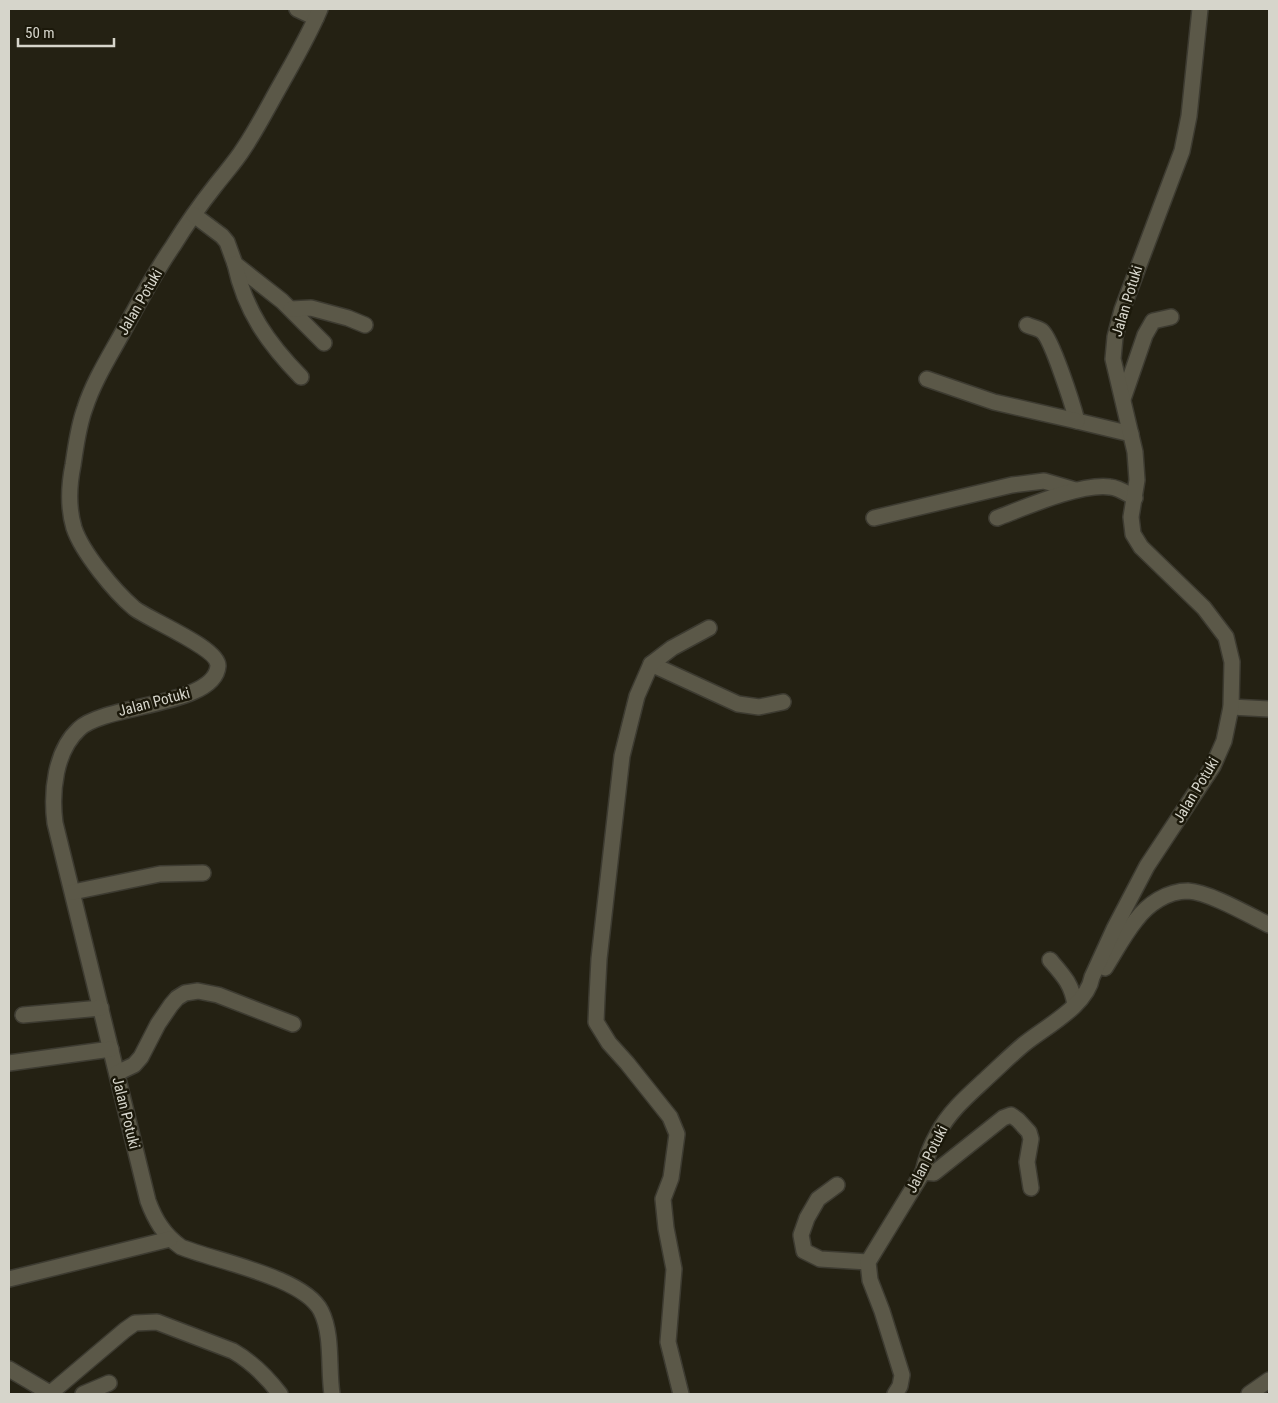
<svg xmlns="http://www.w3.org/2000/svg" width="1278" height="1403" viewBox="0 0 1278 1403" font-family="'Roboto Condensed',sans-serif">
	<style>
		.lines { fill: none; stroke-linecap: round; stroke-linejoin: round }
		.minor-casing { stroke: #3d3b31; stroke-width: 18 }
		.minor { stroke: #5b5848; stroke-width: 15 }
		.labels { text-anchor: middle; dominant-baseline: central; stroke-width: 5; stroke-linejoin: round; paint-order: stroke }
		.street-label { font-size: 15px; fill: #d6d5cb; stroke: #1b180a }
	</style>
	<rect width="100%" height="100%" fill="#242113"/>
	<g class="lines">
		<defs>
			<g id="minor">
				<path d="M 297,9 L 316,18"/>
				<path d="M 320,9 C 309,35 295,59 281,84 C 269,105 258,127 244,148 C 236,161 225,173 215,186 C 200,205 186,225 173,246 C 155,272 140,300 125,328 C 111,354 94,380 85,408 C 78,427 76,446 73,465 C 69,485 68,508 74,528 C 82,552 114,591 134,608 C 149,620 219,648 218,666 C 215,706 105,704 79,729 C 55,751 51,792 55,823 L 148,1201 C 155,1220 164,1235 181,1247 C 215,1261 304,1277 321,1311 C 333,1335 328,1368 332,1394"/>
				<path d="M 194,215 L 222,236 L 227,242 L 235,264 L 282,301 L 324,343"/>
				<path d="M 235,264 C 245,311 268,343 301,377"/>
				<path d="M 291,309 L 311,308 L 348,318 L 365,325"/>
				<path d="M 1027,325 C 1031,327 1038,328 1042,331 C 1052,339 1073,406 1077,421 L 1131,434"/>
				<path d="M 927,379 L 994,402 L 1077,421"/>
				<path d="M 1123,399 L 1145,335 L 1153,321 L 1171,317"/>
				<path d="M 874,518 L 1012,485 L 1044,481 L 1075,490"/>
				<path d="M 997,518 C 1026,507 1081,483 1110,487 C 1120,488 1127,494 1135,498"/>
				<path d="M 651,664 L 738,704 L 759,707 L 783,702"/>
				<path d="M 1231,707 L 1269,709"/>
				<path d="M 73,892 L 160,874 L 203,873"/>
				<path d="M 1050,960 C 1063,975 1072,984 1075,1005"/>
				<path d="M 1105,968 C 1115,952 1124,935 1136,920 C 1148,904 1167,891 1188,891 C 1209,892 1249,915 1269,925"/>
				<path d="M 23,1015 L 101,1008"/>
				<path d="M 9,1063 L 111,1049"/>
				<path d="M 117,1073 L 134,1065 L 141,1057 L 158,1024 L 171,1005 L 177,998 L 185,993 L 198,991 L 218,995 L 293,1024"/>
				<path d="M 923,1172 L 934,1173 L 1003,1118 L 1011,1115 L 1018,1120 L 1029,1132 L 1031,1139 L 1027,1162 L 1031,1188"/>
				<path d="M 837,1185 L 818,1199 L 807,1218 L 801,1235 L 804,1251 L 820,1259 L 868,1262"/>
				<path d="M 9,1279 L 170,1239"/>
				<path d="M 9,1369 L 48,1392 L 53,1391 L 125,1330 L 135,1323 L 157,1322 L 233,1351 C 252,1362 267,1377 280,1394"/>
				<path d="M 83,1394 L 109,1383"/>
				<path d="M 681,1394 L 668,1342 L 674,1269 L 666,1228 L 663,1199 L 671,1178 L 677,1134 L 670,1117 L 627,1063 L 609,1043 L 596,1022 L 597,998 L 599,959 L 622,756 L 637,696 L 651,664 L 672,648 L 709,628"/>
				<path d="M 895,1394 L 900,1386 L 902,1375 L 882,1311 L 870,1280 L 868,1262 L 923,1172 C 926,1158 931,1145 938,1133 C 950,1110 971,1093 989,1076 C 1000,1066 1011,1055 1023,1045 C 1045,1027 1087,1006 1092,977 L 1114,929 L 1147,866 L 1213,766 L 1224,741 L 1231,707 L 1232,662 L 1226,637 L 1204,608 L 1141,547 L 1133,534 L 1131,517 L 1137,480 L 1135,452 L 1113,359 L 1115,337 L 1122,310 L 1182,151 L 1189,116 L 1200,9"/>
				<path d="M 1249,1394 L 1269,1380"/>
			</g>
		</defs>
		<use href="#minor" class="minor-casing"/>
		<use href="#minor" class="minor"/>
	</g>
	<g class="labels">
		<g class="street-label">
			<text transform="translate(1127 301) rotate(-73)">Jalan Potuki</text>
			<text transform="translate(140 302) rotate(-60)">Jalan Potuki</text>
			<text transform="translate(154 702) rotate(-15)">Jalan Potuki</text>
			<text transform="translate(1196 790) rotate(-59)">Jalan Potuki</text>
			<text transform="translate(126 1113) rotate(76)">Jalan Potuki</text>
			<text transform="translate(927 1159) rotate(-63)">Jalan Potuki</text>
		</g>
	</g>
	<rect width="1278" height="1403" fill="none" stroke="#d6d5cb" stroke-width="20"/>
	<path d="M18 38v8h96v-8" fill="none" stroke="#d6d5cb" stroke-width="2.5"/>
	<text x="25" y="38" font-size="15" fill="#d6d5cb" stroke="#1b180a" stroke-width="4" paint-order="stroke">50 m</text>
</svg>
